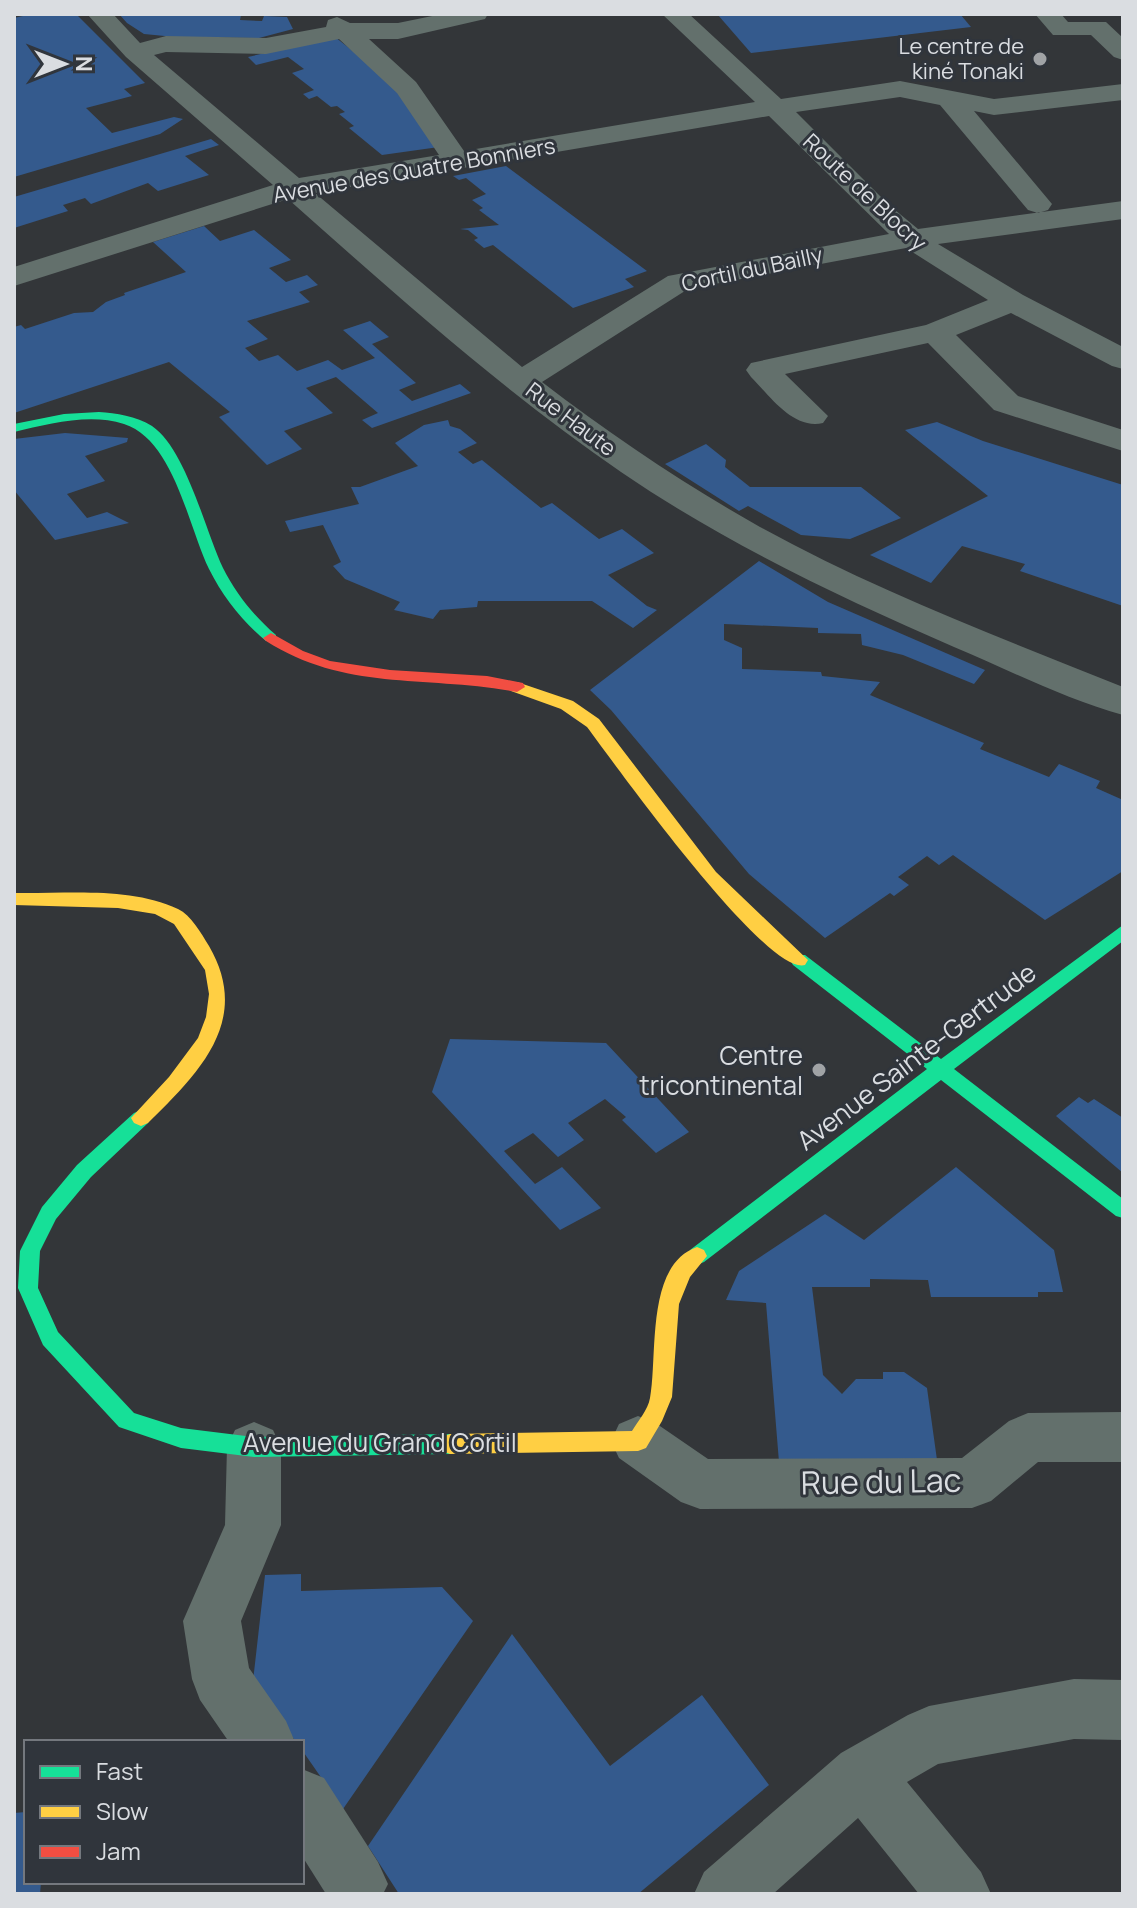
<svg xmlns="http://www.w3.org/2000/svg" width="1137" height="1908" viewBox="0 0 1137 1908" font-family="Manrope,sans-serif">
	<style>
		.green { fill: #345a8d }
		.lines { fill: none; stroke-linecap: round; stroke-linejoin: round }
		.street { fill: #63706c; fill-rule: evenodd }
		.fast { fill: #16e098; fill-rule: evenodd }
		.slow { fill: #ffcf43; fill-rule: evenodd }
		.jam { fill: #f24e42; fill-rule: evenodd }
		.poi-dot { fill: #a0a3a6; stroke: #30353c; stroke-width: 3 }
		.labels { text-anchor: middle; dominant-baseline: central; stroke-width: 6; stroke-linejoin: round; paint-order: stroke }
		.far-poi-label { font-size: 22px; fill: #dadde1; stroke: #30353c; text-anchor: end }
		.far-street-label { font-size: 22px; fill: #dadde1; stroke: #30353c }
		.poi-label { font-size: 26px; fill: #dadde1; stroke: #30353c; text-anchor: end }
		.street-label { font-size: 26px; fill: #dadde1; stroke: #30353c }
		.near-street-label { font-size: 32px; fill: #dadde1; stroke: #30353c }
	</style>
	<rect width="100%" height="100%" fill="#333639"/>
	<g class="green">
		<path d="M 32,14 L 76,14 L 145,83 L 124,89 L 132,96 L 86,108 L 112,133 L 174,117 L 183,119 L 160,134 L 14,177 L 14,18 Z"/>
		<path d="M 119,14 L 226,14 L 241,15 L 240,20 L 262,21 L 264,16 L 287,17 L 293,29 L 259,38 L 175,37 L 144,34 L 127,23 Z"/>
		<path d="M 729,14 L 960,14 L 971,27 L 751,53 L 718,15 Z"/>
		<path d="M 335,37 L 387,78 L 439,147 L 382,155 L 349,128 L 354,126 L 339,114 L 345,112 L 337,106 L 331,107 L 317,96 L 309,99 L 303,94 L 314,90 L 292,73 L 304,69 L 288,57 L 256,65 L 248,57 Z"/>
		<path d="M 211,139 L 219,145 L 185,156 L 209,175 L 158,191 L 148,183 L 91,204 L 85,198 L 63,205 L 68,211 L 14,228 L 14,197 Z"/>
		<path d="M 506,166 L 647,271 L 625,279 L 634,287 L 573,308 L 493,245 L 484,248 L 474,240 L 478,238 L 468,230 L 460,229 L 499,225 L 479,210 L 483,208 L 472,200 L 486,194 L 466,178 L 459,180 L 453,176 Z"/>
		<path d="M 204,226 L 220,241 L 254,230 L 291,260 L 269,268 L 286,282 L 307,275 L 318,285 L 299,292 L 310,302 L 247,321 L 268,339 L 245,348 L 259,361 L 278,355 L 297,371 L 328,360 L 342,370 L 375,358 L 343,330 L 370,321 L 389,337 L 372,344 L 416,383 L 399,390 L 412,401 L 460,384 L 471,393 L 372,428 L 362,420 L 378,413 L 336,377 L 306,388 L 333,413 L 284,431 L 302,449 L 267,465 L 219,417 L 230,412 L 169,362 L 14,413 L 14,327 L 21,325 L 25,329 L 74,313 L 93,312 L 106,302 L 125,295 L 124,293 L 186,272 L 153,242 Z"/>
		<path d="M 448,420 L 450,426 L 460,429 L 477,443 L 458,452 L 473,464 L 482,460 L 541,508 L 552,503 L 599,539 L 622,529 L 654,553 L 608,575 L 647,606 L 657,610 L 633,628 L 592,601 L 478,601 L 477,607 L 440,610 L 433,619 L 394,610 L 400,602 L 345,579 L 333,566 L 341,562 L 323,525 L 290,532 L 285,521 L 359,504 L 351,487 L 360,487 L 418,466 L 395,443 L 424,425 Z"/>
		<path d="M 937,422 L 983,441 L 1123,485 L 1123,606 L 1020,571 L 1025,564 L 962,546 L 931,583 L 870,555 L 988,496 L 905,430 Z"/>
		<path d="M 65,433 L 128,438 L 127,442 L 85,456 L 105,481 L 67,494 L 87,518 L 107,512 L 129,523 L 55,540 L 14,490 L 14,439 Z"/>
		<path d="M 706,444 L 726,460 L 725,467 L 750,487 L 861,487 L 901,518 L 850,539 L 801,535 L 748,506 L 739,511 L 665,464 Z"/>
		<path d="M 759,561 L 828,602 L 985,670 L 974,684 L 903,655 L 862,645 L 861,634 L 818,633 L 818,628 L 724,624 L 724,640 L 742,648 L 742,669 L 821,672 L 822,676 L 880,682 L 870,695 L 984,743 L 980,749 L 1049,777 L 1059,764 L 1100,781 L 1096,788 L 1123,800 L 1123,871 L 1045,920 L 953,855 L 939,865 L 927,856 L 898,877 L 909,885 L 894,896 L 890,893 L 825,938 L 749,874 L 611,710 L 590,690 Z"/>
		<path d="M 450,1039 L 606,1043 L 689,1132 L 656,1153 L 622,1120 L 626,1117 L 605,1099 L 568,1123 L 584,1140 L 558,1157 L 533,1133 L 504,1151 L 535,1184 L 562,1167 L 601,1208 L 560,1230 L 432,1092 Z"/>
		<path d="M 1079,1097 L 1088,1103 L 1094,1099 L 1123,1118 L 1123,1173 L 1056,1116 Z"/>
		<path d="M 956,1167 L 1054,1250 L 1063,1292 L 1038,1292 L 1038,1297 L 931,1297 L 928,1280 L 870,1279 L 870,1287 L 812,1287 L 823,1375 L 842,1394 L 856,1379 L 883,1379 L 883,1372 L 904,1372 L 927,1388 L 937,1460 L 779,1462 L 766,1303 L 726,1300 L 739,1271 L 825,1214 L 864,1240 Z"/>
		<path d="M 301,1574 L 301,1591 L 442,1587 L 473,1621 L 343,1809 L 302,1750 L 302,1742 L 296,1742 L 253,1681 L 265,1575 Z"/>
		<path d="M 512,1634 L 610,1766 L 702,1695 L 769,1785 L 638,1894 L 399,1894 L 368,1846 Z"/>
		<path d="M 26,1812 L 26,1882 L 41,1882 L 40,1894 L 14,1894 L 14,1813 Z"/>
	</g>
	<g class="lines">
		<g class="street">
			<path d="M 87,14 L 113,14 L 140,43 L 166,36 L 266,38 L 326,27 L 328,20 L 337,17 L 350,23 L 398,23 L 442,14 L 488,14 L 485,19 L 398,39 L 369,39 L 416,82 L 464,151 L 755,102 L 662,14 L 689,14 L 781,99 L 900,81 L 994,99 L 1123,84 L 1123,100 L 994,115 L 974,111 L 1052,204 L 1048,210 L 1038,213 L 1028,210 L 940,105 L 900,97 L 796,112 L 889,205 L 918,229 L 1123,201 L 1123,219 L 938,244 L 1023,295 L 1123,347 L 1123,369 L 1112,366 L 1011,313 L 956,335 L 1018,396 L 1123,430 L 1123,451 L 994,410 L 928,343 L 785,374 L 828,416 L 823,423 C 793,430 770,396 751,377 L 746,370 L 751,363 L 926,325 L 988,300 L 906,248 L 688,289 L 542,382 C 611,435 684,484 760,527 C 876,591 1001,638 1123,687 L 1123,715 C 1065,699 1009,670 954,647 C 839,597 725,543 621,472 C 503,391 395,294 288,199 L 14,286 L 14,267 L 273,185 L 126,57 ZM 339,39 L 397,93 L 439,155 L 299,178 L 154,55 L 166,52 L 266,54 ZM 769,116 L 889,234 L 668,276 L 522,367 L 315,193 Z"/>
			<path d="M 1035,14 L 1061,14 L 1068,22 L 1106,22 L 1123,38 L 1123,60 L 1114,57 L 1091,35 L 1053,35 Z"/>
			<path d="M 1123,1412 L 1123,1462 L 1038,1462 L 991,1501 L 972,1508 L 700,1509 L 681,1502 L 619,1458 L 611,1441 L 619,1424 L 638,1416 L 657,1424 L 708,1459 L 962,1458 L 1009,1421 L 1028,1413 Z"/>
			<path d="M 254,1422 L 273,1430 L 281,1447 L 281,1525 L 241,1621 L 249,1668 L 286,1721 L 295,1742 L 229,1742 L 200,1700 L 192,1679 L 183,1621 L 225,1525 L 227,1447 L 235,1430 Z"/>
			<path d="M 1074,1679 L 1123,1680 L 1123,1740 L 1074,1739 L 938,1764 L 907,1782 L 981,1872 L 991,1894 L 919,1894 L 858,1818 L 773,1894 L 694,1894 L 704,1872 L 841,1753 L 908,1715 L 929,1706 Z"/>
			<path d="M 302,1769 L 324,1778 L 378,1862 L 388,1884 L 383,1894 L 326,1894 L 302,1856 Z"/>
		</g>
		<g class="fast">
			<path d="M 99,412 C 116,413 136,416 152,426 C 186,449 205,530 223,568 C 236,594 254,616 276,635 L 276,641 L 266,641 C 242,621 223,597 209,569 C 188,526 174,440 124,424 C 89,413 49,424 14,432 L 14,424 L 64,414 Z"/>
			<path d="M 1123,925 L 1123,941 L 954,1069 L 1123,1199 L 1123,1218 L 1116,1216 L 941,1080 L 704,1262 L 697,1265 L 690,1262 L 687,1256 L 690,1250 L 927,1069 L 793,965 L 790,960 L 793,955 L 805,955 L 941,1059 Z"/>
			<path d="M 141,1110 L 148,1113 L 151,1118 L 148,1123 L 91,1177 L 56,1219 L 40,1251 L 38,1288 L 58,1332 L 134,1413 L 181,1428 L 254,1437 L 450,1434 L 458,1437 L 461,1444 L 458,1451 L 450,1454 L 254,1457 L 181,1448 L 119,1427 L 43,1345 L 18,1288 L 20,1251 L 42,1207 L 77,1165 L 134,1113 Z"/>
		</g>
		<g class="slow">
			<path d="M 517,682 L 573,701 L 599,719 L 716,872 L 808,960 L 805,965 C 767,977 614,763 587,727 L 561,709 L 511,691 L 509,687 L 511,683 Z"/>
			<path d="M 14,893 C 66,894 129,886 178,909 C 191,915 201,933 209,946 C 252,1020 200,1072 148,1123 L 141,1126 L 134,1123 L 131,1118 L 169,1077 L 198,1038 L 206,1017 L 209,994 L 205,970 L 174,924 L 155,914 L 118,908 L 14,905 Z"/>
			<path d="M 697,1247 L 704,1250 L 707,1256 L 690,1277 L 679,1304 L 672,1397 L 662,1421 L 646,1448 L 638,1451 L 450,1454 L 442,1451 L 439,1444 L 442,1437 L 450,1434 L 632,1431 C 638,1421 648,1410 650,1398 C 658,1356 645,1265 697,1247 Z"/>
		</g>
		<path class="jam" d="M 271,633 L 303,651 L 330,661 L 390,670 L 487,676 L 523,683 L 525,687 L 517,692 C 428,675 346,692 266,641 L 263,638 Z"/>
	</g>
	<g class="poi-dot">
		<circle cx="1040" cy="59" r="8"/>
		<circle cx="819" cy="1070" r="8"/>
	</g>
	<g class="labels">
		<g class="far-poi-label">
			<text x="1024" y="46">Le centre de<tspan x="1024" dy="25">kiné Tonaki</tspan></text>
		</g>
		<g class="far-street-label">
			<text transform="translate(414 170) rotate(-10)">Avenue des Quatre Bonniers</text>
			<text transform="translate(865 192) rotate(43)">Route de Blocry</text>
			<text transform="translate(752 269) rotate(-12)">Cortil du Bailly</text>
			<text transform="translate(571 419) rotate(37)">Rue Haute</text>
		</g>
		<g class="poi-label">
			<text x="803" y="1055">Centre<tspan x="803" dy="30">tricontinental</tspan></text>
		</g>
		<g class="street-label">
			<text transform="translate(916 1056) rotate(-37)">Avenue Sainte-Gertrude</text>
			<text x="380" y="1442">Avenue du Grand Cortil</text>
		</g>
		<g class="near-street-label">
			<text transform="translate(881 1481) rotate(-1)">Rue du Lac</text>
		</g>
	</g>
	<rect width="1137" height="1908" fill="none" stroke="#dadde1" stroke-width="32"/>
	<rect x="24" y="1740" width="280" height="144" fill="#30353c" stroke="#74787e" stroke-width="2"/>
	<rect x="40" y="1766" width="40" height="12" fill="#16e098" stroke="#74787e" stroke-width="2"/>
	<text x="96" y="1780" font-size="24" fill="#dadde1">Fast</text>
	<rect x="40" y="1806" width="40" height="12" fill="#ffcf43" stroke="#74787e" stroke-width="2"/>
	<text x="96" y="1820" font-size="24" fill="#dadde1">Slow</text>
	<rect x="40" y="1846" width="40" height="12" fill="#f24e42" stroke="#74787e" stroke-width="2"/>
	<text x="96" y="1860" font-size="24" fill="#dadde1">Jam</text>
	<g transform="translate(64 64) rotate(90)" stroke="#30353c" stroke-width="6" paint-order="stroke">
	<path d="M0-6L14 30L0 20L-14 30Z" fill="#dadde1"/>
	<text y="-12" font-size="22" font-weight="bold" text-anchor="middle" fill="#dadde1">N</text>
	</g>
</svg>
